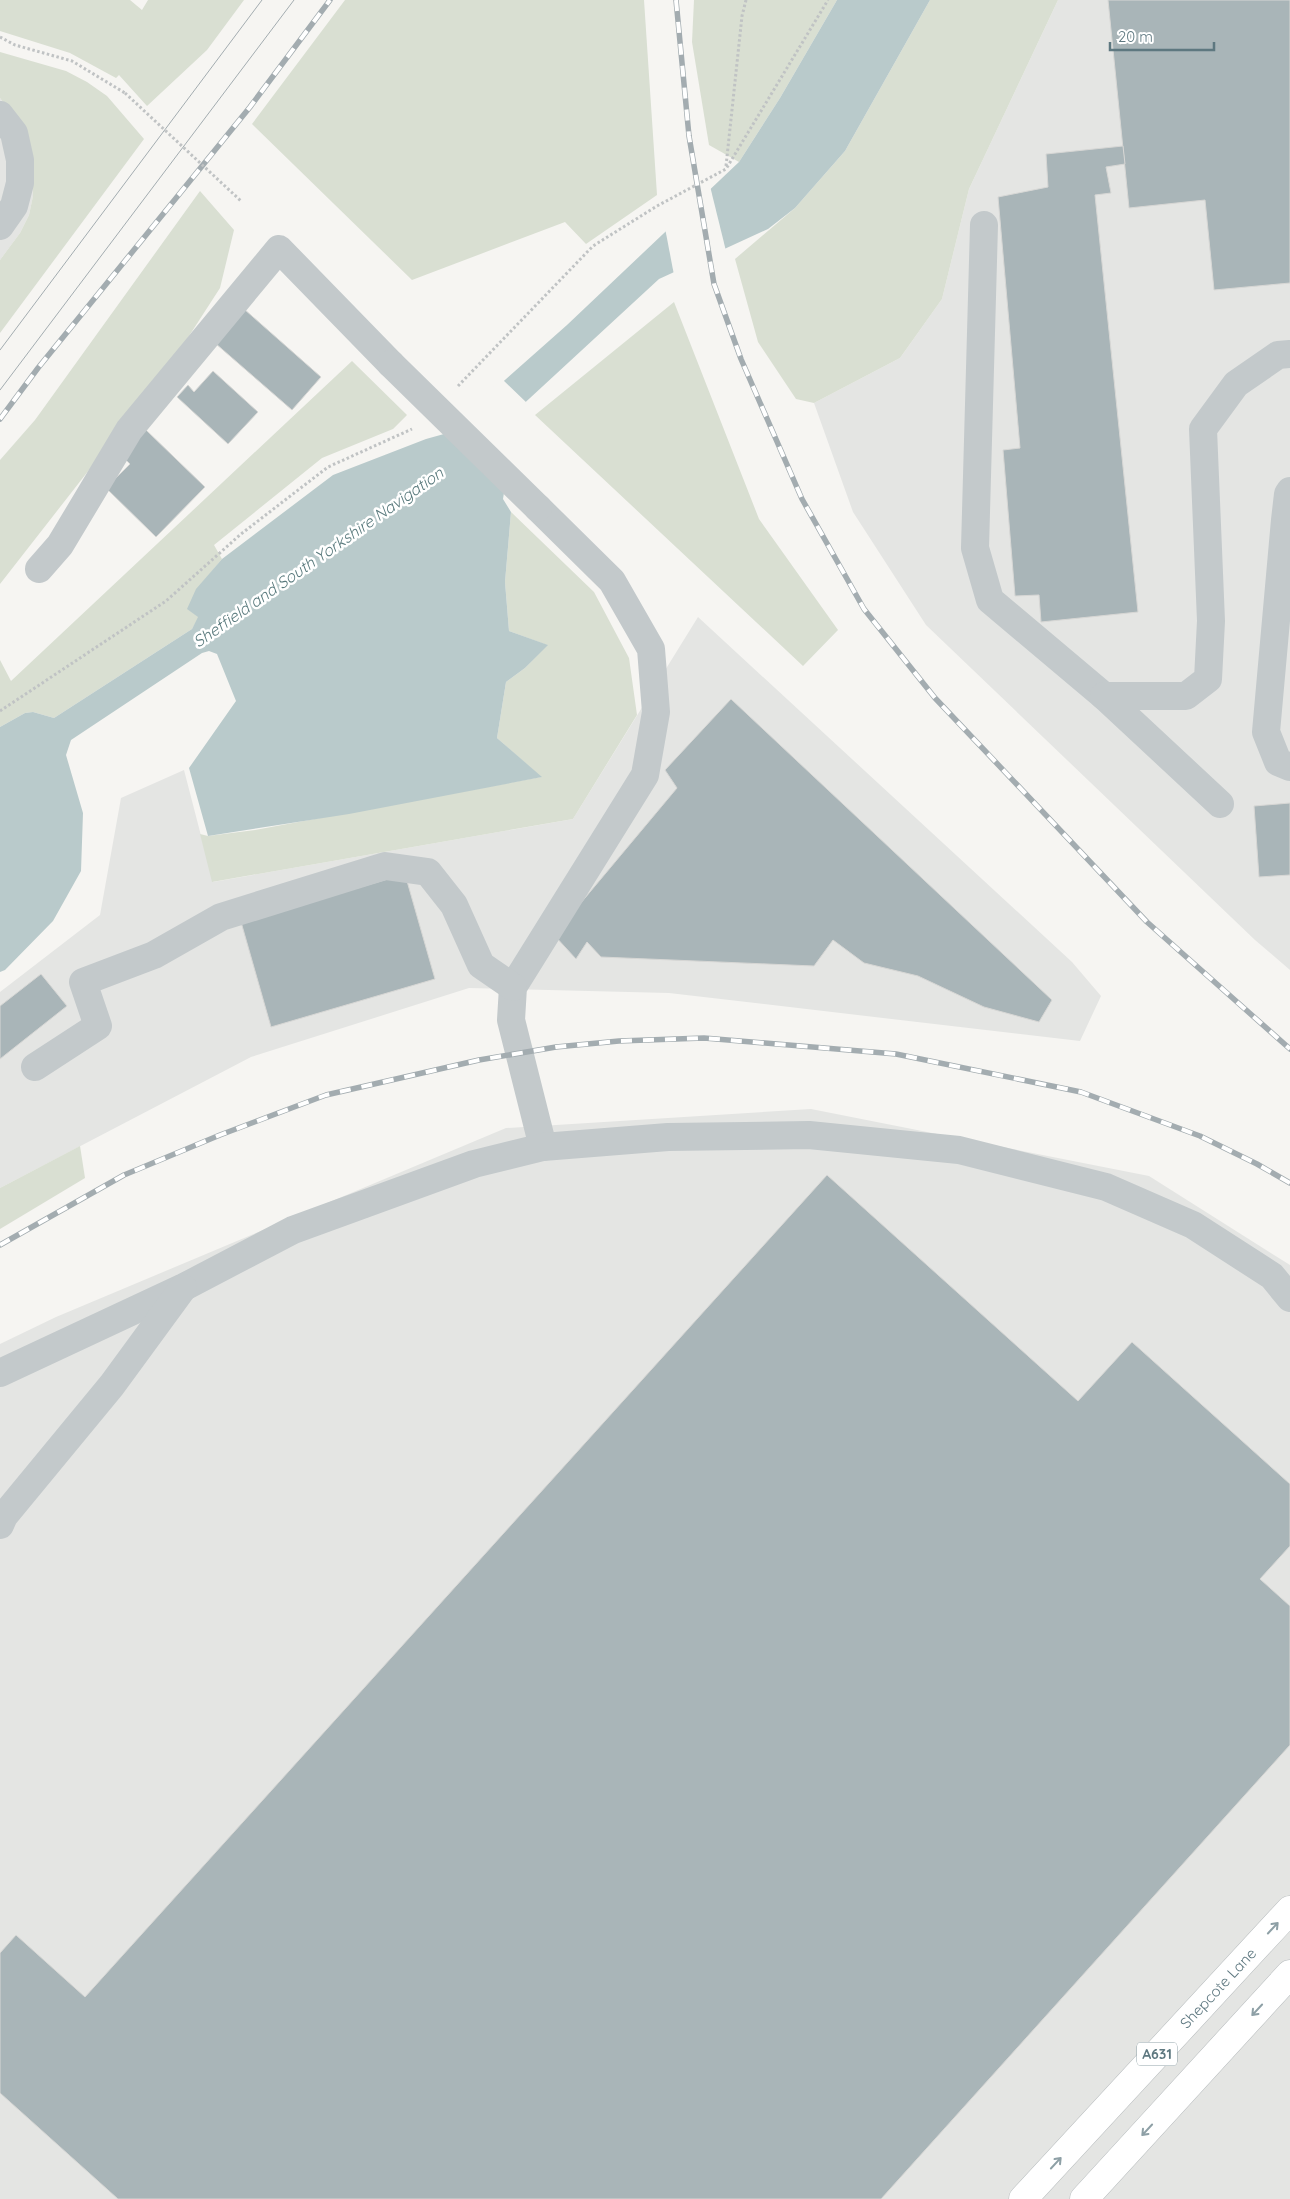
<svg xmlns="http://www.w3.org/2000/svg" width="1290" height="2199" viewBox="0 0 1290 2199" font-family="Quicksand,sans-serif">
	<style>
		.built { fill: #e4e5e3 }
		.green { fill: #d9dfd2 }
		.water { fill: #b9cacb }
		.pier { fill: #f6f5f2 }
		.building { fill: #a9b5b8; stroke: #d7d7d5 }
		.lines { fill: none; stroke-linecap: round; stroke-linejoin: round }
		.highway-casing { stroke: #b7bcbe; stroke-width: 29 }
		.path { stroke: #c0c3c4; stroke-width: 3; stroke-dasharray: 2.5 2.5; stroke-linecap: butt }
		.minor { stroke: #c3c9cb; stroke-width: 28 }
		.highway { stroke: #fff; stroke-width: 28 }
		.tram { stroke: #a3acb0; stroke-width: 1 }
		.rail-casing { stroke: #a3acb0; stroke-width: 5.5 }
		.rail { stroke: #fff; stroke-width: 4; stroke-dasharray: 11; stroke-linecap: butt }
		.path-bridge { stroke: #c0c3c4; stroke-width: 3; stroke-dasharray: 2.5 2.5; stroke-linecap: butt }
		.minor-bridge { stroke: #c3c9cb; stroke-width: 28 }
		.oneway { stroke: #8ea0a6 }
		.labels { text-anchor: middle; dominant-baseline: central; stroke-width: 5; stroke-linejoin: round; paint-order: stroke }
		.shield { fill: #fff; stroke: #8ea0a6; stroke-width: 1 }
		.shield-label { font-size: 14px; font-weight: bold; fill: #5e7880 }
		.street-label { font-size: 15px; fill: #5e7880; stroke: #fff }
		.water-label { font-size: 16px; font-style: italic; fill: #58797c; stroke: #fff }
	</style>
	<rect width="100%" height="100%" fill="#f6f5f2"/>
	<g class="built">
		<path d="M 1058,0 L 1290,0 L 1290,970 L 1255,940 L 926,625 L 853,512 L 814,403 L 900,358 L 942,299 L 969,189 Z"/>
		<path d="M 0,98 L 13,116 L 31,156 L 33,196 L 29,215 L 20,233 L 0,260 Z"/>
		<path d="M 698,617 L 1072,962 L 1101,996 L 1080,1041 L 669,993 L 469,988 L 251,1057 L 0,1188 L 0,992 L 100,915 L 121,798 L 184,770 L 213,882 L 573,819 Z"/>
		<path d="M 811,1109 L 1149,1176 L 1290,1265 L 1290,2199 L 0,2199 L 0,1344 L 56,1317 L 506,1128 Z"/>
	</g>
	<g class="green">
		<path d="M 0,0 L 130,0 L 142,10 L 148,0 L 244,0 L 207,50 L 147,106 L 119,75 L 116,78 L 70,53 L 0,31 Z"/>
		<path d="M 345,0 L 644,0 L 657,195 L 586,244 L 565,222 L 412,280 L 252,124 Z"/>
		<path d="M 694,0 L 837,0 L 780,98 L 739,162 L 709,145 L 692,42 Z"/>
		<path d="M 930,0 L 1058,0 L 969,189 L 942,299 L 900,358 L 814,403 L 796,399 L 758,342 L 735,259 L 795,208 L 845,151 Z"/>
		<path d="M 0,52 L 66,71 L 87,82 L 107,96 L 144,139 L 0,333 L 0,260 L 20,233 L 29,215 L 33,196 L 31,156 L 13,116 L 0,98 Z"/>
		<path d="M 200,191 L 234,230 L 220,288 L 167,370 L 0,584 L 0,460 L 35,420 Z"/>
		<path d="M 674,302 L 759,519 L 838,630 L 803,666 L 535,415 Z"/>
		<path d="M 352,361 L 407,415 L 393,429 L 322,458 L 214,545 L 222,559 L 197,589 L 188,609 L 199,617 L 192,629 L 54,718 L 33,712 L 25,713 L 0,727 L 0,660 L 11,681 Z"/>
		<path d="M 511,512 L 594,592 L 629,658 L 637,715 L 573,819 L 212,882 L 200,834 L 208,836 L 255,830 L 541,777 L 497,738 L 506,682 L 525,668 L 547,645 L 509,631 L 505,582 Z"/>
		<path d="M 80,1146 L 85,1178 L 0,1229 L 0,1188 Z"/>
	</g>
	<path class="water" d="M 837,0 L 930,0 L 845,151 L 795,208 L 768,229 L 659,279 L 517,410 L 503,499 L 511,512 L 505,582 L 509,631 L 548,645 L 525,668 L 506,682 L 497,738 L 542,777 L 349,814 L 208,836 L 189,768 L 236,701 L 217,654 L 209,651 L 202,653 L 71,740 L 66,755 L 83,813 L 81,871 L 53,921 L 5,970 L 0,972 L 0,727 L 25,713 L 33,712 L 54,718 L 192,629 L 198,617 L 187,609 L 196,589 L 222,559 L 333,475 L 426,439 L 444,434 L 567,325 L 739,162 L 780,98 Z"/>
	<g class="pier">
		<path d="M 710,186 L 726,251 L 674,275 L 665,228 Z"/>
		<path d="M 502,379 L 528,404 L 520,411 L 507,491 L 443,432 Z"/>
	</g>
	<g class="building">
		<path d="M 1108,0 L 1290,0 L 1290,283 L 1214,290 L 1205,200 L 1129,208 Z"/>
		<path d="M 1123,146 L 1125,164 L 1106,167 L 1111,193 L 1095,195 L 1138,612 L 1041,622 L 1039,595 L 1015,596 L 1003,450 L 1020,448 L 998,197 L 1048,187 L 1046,154 Z"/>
		<path d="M 244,309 L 321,377 L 292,410 L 215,343 Z"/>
		<path d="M 213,371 L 258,412 L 228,444 L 177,397 L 188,385 L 194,392 Z"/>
		<path d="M 146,430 L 205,487 L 156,537 L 106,488 L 130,464 L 121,455 Z"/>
		<path d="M 731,699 L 1052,1000 L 1039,1022 L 984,1007 L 918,976 L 864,963 L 833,940 L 814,966 L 601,957 L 587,942 L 576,959 L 554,935 L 677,788 L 665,770 Z"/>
		<path d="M 1290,803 L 1290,875 L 1259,877 L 1254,806 Z"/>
		<path d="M 405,874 L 435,979 L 271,1027 L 241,922 Z"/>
		<path d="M 41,974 L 67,1006 L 0,1059 L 0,1006 Z"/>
		<path d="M 827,1175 L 1078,1401 L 1132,1342 L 1290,1484 L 1290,1546 L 1260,1579 L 1290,1606 L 1290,1745 L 881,2199 L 118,2199 L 0,2093 L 0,1953 L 16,1935 L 85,1997 Z"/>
	</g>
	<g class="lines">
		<defs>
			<g id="highway">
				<path d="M 1023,2199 L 1290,1910"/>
				<path d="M 1084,2199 L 1290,1974"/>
			</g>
		</defs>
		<use href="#highway" class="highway-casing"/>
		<g class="path">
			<path d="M 0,37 L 15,45 L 72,61 L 125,93"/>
			<path d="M 726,166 L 742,16 L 746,0"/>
			<path d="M 458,386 L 593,246 L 657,206 L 726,169 L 828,0"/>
			<path d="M 0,711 L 166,601 L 241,534 L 328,467 L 412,429"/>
		</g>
		<g class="minor">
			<path d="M 0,115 L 14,133 L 20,160 L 20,183 L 14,206 L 0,226"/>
			<path d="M 984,225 L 975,548 L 990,600 L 1104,696 L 1220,804"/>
			<path d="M 1290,491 L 1288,494 L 1285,520 L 1266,732 L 1278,762 L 1290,767"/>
			<path d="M 538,508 L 612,581 L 651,649 L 656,712 L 645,775 L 513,987 L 511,1020 L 543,1147"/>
			<path d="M 39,569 L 60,545 L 129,430 L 279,249 L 391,364"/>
			<path d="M 1104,696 L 1186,696 L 1208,679 L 1211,621 L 1203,429 L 1236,384 L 1278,355 L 1290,354"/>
			<path d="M 35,1067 L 98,1026 L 83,982 L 154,955 L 221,917 L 385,866 L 428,872 L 454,905 L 481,965 L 513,987"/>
			<path d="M 0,1373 L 184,1287 L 293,1230 L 474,1164 L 543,1147 L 668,1137 L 809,1135 L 959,1150 L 1106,1187 L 1193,1225 L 1272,1276 L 1290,1298"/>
			<path d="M 0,1525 L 4,1516 L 112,1385 L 183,1288"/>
		</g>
		<use href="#highway" class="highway"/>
		<g class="tram">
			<path d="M 0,350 L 262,0"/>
			<path d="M 0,390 L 294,0"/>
		</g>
		<defs>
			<g id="rail">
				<path d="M 676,0 L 689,136 L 714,284 L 741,359 L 802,499 L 864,609 L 935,698 L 1147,922 L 1290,1049"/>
				<path d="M 0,419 L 38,368 L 250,107 L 330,0"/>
				<path d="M 0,1245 L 124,1175 L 220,1135 L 326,1095 L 479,1060 L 556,1047 L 619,1041 L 704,1038 L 896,1054 L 1081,1092 L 1200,1136 L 1257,1164 L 1290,1183"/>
			</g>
		</defs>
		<use href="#rail" class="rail-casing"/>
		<use href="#rail" class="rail"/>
		<path class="path-bridge" d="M 125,93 L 241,201"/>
		<path class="minor-bridge" d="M 391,364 L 538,508"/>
	</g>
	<defs><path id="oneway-shaft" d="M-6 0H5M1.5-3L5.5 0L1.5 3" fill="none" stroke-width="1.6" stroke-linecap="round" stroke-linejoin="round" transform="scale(1.25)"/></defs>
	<g class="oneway">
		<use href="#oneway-shaft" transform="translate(1273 1928) rotate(-47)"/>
		<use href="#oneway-shaft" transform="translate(1257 2010) rotate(133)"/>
		<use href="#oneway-shaft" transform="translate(1147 2130) rotate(133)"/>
		<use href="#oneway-shaft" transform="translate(1056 2163) rotate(-47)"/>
	</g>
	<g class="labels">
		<rect class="shield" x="1137" y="2042.5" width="40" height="23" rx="4"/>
		<g class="shield-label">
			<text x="1157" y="2054">A631</text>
		</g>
		<g class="street-label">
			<text transform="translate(1218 1988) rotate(-47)">Shepcote Lane</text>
		</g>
		<g class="water-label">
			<text transform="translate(318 557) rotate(-35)">Sheffield and South Yorkshire Navigation</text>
		</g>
	</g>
	<path d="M1110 42v8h104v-8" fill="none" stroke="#5e7880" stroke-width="2.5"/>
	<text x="1118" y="42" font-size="15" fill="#5e7880" stroke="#ffffff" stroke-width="4" paint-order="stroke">20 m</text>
</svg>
